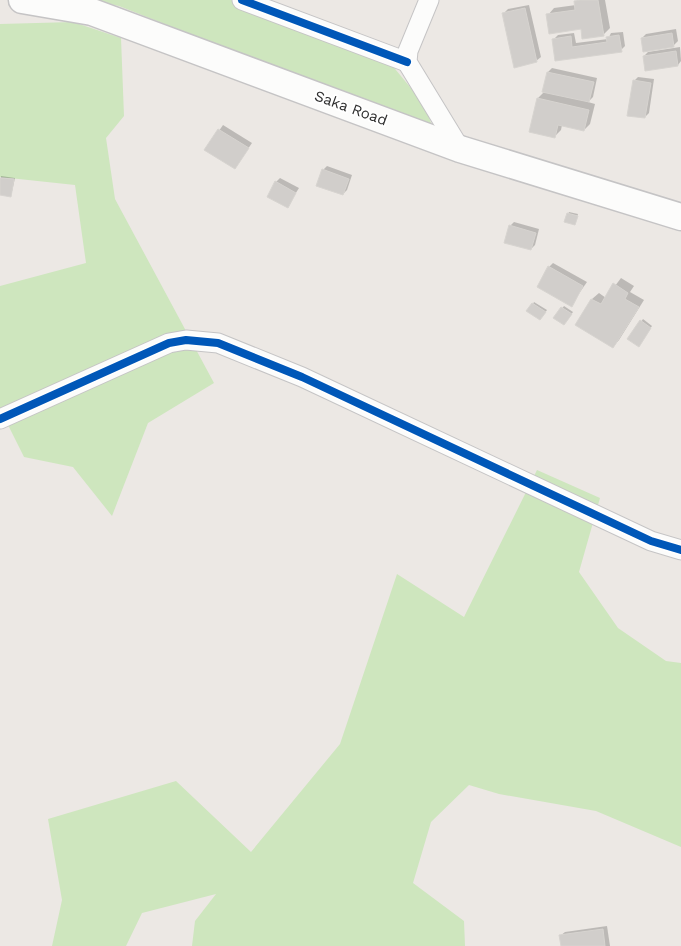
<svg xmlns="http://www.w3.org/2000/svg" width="681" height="946" viewBox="0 0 681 946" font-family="'Work Sans',sans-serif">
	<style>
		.green { fill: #cee6be }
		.shadow { fill: #0003 }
		.building { fill: #d1cecb; stroke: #d7d4d0 }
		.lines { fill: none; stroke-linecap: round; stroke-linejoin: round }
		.street-casing { stroke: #c5c4c5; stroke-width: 21 }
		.secondary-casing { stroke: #c5c4c5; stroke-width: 29 }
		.street { stroke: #fcfcfb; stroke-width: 19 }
		.secondary { stroke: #fcfcfb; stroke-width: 26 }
		.cycleway-casing { stroke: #fff; stroke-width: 11 }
		.cycleway { stroke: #0057b8; stroke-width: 8 }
		.labels { text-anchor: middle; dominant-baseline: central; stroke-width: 4; stroke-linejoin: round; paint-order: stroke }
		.street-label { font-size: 15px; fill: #2e2e2e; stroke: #fff }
	</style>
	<rect width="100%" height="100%" fill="#ece8e4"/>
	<g class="green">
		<path d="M 92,0 L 231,0 L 371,54 L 391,64 L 424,104 L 431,123 L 424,126 L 119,6 Z"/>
		<path d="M 73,22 L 121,38 L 124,116 L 106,138 L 115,199 L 214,383 L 148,423 L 112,516 L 73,467 L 24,457 L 0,409 L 0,286 L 86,263 L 75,185 L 0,177 L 0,24 Z"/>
		<path d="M 537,470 L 600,498 L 579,572 L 618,628 L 666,661 L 681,663 L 681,847 L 596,811 L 499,794 L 469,785 L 431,822 L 413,883 L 464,921 L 465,946 L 192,946 L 195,921 L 216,894 L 142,913 L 126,946 L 52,946 L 62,900 L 48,819 L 176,781 L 251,852 L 340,744 L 397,574 L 464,617 Z"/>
	</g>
	<g class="shadow">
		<path d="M 577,0 L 605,0 L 610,28 L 603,35 L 548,15 L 554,8 L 576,5 Z"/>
		<path d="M 529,5 L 541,57 L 536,61 L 503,14 L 508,9 Z"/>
		<path d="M 676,29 L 678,41 L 673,46 L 642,38 L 646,34 Z"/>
		<path d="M 623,32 L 625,46 L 621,50 L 556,59 L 554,39 L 558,35 L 574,33 L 576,43 L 608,39 L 611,33 Z"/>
		<path d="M 680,47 L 681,61 L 678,65 L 644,56 L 648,52 Z"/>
		<path d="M 552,68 L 597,78 L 593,97 L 588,102 L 595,104 L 590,124 L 584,130 L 562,125 L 561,130 L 555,136 L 538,98 L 545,91 L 548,72 Z"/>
		<path d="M 638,77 L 654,79 L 649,113 L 645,117 L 634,81 Z"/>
		<path d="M 223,125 L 252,143 L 235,168 L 206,150 Z"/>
		<path d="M 327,166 L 352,175 L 347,190 L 343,194 L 323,170 Z"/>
		<path d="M 1,176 L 15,178 L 11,196 L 0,194 Z"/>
		<path d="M 280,178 L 299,188 L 287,207 L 276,182 Z"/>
		<path d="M 569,212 L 578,214 L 575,224 L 568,214 Z"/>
		<path d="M 514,222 L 539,229 L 535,245 L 531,249 L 510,226 Z"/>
		<path d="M 553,263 L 587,282 L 571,305 L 549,267 Z"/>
		<path d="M 621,278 L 634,286 L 630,292 L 644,300 L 619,340 L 613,347 L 577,325 L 592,299 L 599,293 L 606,298 Z"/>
		<path d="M 534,302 L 547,310 L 542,317 L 533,304 Z"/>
		<path d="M 564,306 L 573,312 L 566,322 L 555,318 Z"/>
		<path d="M 643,319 L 652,326 L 640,343 L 629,339 Z"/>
		<path d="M 607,926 L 610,946 L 562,946 L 560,936 L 565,932 Z"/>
	</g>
	<g class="building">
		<path d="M 582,0 L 598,0 L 604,36 L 582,39 L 581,29 L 549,34 L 546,14 L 575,10 L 574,1 Z"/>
		<path d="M 525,8 L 537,62 L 514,68 L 502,13 Z"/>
		<path d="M 672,33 L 674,47 L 643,52 L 641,38 Z"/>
		<path d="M 619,35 L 622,52 L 555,61 L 552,39 L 571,36 L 572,47 L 607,42 L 606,37 Z"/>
		<path d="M 676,51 L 678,66 L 645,71 L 643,56 Z"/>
		<path d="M 547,72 L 594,82 L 589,102 L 542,92 Z"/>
		<path d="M 633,80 L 651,83 L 645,118 L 627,116 Z"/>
		<path d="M 537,98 L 589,110 L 584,131 L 558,125 L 555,138 L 529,132 Z"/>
		<path d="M 218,129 L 249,148 L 235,169 L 204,150 Z"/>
		<path d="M 322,169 L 349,179 L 343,195 L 316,186 Z"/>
		<path d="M 0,178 L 14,179 L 11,197 L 0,195 Z"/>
		<path d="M 275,181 L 296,193 L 288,208 L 267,197 Z"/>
		<path d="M 567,213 L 578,216 L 575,225 L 564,222 Z"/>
		<path d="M 509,225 L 536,233 L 531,250 L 504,243 Z"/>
		<path d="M 548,266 L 583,286 L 572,307 L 537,287 Z"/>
		<path d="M 613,283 L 628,293 L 625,299 L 639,307 L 613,348 L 575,325 L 591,299 L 601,304 Z"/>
		<path d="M 532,303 L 546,312 L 540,320 L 526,311 Z"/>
		<path d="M 561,307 L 572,314 L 564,325 L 553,318 Z"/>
		<path d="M 640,320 L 651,328 L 639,347 L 627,339 Z"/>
		<path d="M 603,929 L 605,946 L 561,946 L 559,935 Z"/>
	</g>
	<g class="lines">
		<defs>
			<g id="street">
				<path d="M 242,0 L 407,62"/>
				<path d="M 429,0 L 408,51 L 407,62 L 460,149"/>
				<path d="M 0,419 L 169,343 L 186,340 L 218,343 L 302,377 L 651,541 L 681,550"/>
			</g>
			<path id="secondary" d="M 22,0 L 92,12 L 460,149 L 681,217"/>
		</defs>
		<use href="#street" class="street-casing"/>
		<use href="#secondary" class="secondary-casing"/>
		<use href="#street" class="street"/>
		<use href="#secondary" class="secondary"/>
		<defs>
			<g id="cycleway">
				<path d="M 242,0 L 407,62"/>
				<path d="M 0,419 L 169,343 L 186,340 L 218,343 L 302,377 L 651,541 L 681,550"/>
			</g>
		</defs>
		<use href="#cycleway" class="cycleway-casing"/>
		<use href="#cycleway" class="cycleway"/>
	</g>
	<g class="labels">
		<g class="street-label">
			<text transform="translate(351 108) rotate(20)">Saka Road</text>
		</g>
	</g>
</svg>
